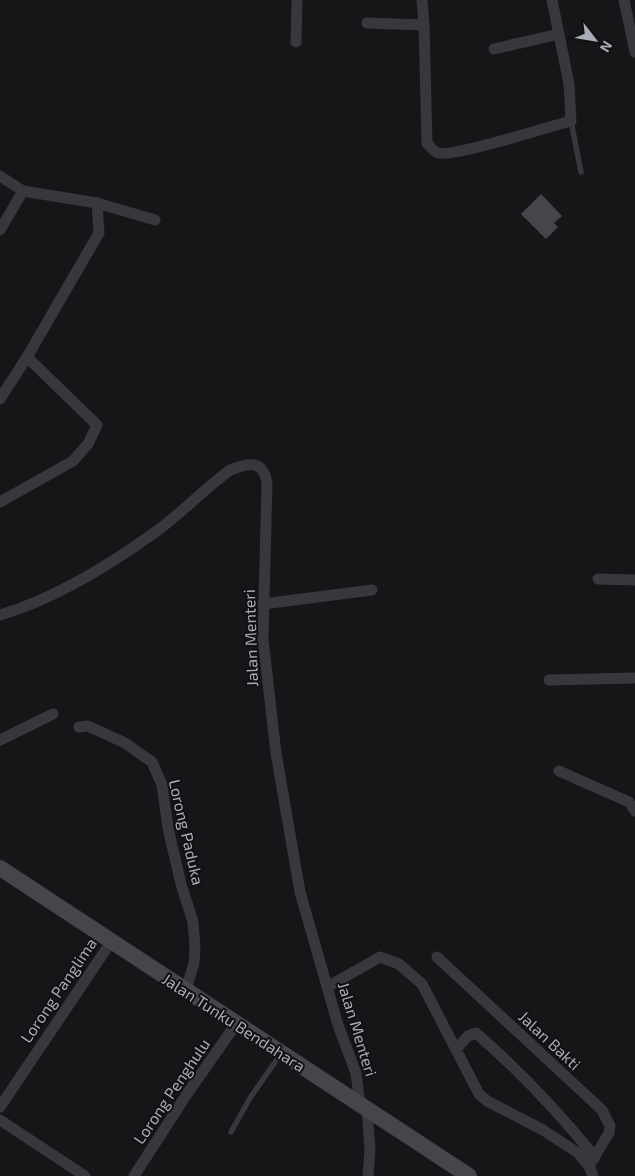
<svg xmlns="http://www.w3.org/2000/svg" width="635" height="1176" viewBox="0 0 635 1176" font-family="'Exo 2',sans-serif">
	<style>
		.building { fill: #45464a; stroke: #303033 }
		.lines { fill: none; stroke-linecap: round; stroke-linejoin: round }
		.lane { stroke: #37373c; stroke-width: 5.5 }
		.street { stroke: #37373c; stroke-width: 11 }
		.secondary { stroke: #45464b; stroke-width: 16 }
		.labels { text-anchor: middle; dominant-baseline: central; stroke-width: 4; stroke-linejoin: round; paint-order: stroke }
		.street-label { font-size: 16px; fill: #a9acb6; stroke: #111012 }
	</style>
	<rect width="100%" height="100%" fill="#161517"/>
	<path class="building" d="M 541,194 L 562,216 L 554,223 L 558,227 L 546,239 L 521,214 Z"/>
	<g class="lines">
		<g class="lane">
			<path d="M 571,121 L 581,172"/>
			<path d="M 231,1132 L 250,1098 L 280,1055"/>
		</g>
		<g class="street">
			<path d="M 422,0 L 424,25 L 427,143 C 430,147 433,151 438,153 C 451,158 551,126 571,121 L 569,84 L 552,0"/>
			<path d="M 624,0 L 635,52"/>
			<path d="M 367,23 L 424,25"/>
			<path d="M 296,42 L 297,0"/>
			<path d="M 494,49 L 559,34"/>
			<path d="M 0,176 L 23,191 L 97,203 L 155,220"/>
			<path d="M 0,230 L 23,191"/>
			<path d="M 0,399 L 27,357 L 99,233 L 97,203"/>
			<path d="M 0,502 L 73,461 L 88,444 L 97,425 L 27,357"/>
			<path d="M 598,579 L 635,580"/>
			<path d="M 263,604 L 372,590"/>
			<path d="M 0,615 C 55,599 108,566 154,533 C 181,514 204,489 230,470 C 248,463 263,459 267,483 L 263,639 L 276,753 L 300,892 L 338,1025 L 356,1073 L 360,1105"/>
			<path d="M 549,680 L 635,678"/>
			<path d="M 79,727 L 88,726 L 125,743 L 152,762 L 162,785 L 168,828 L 181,884 L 193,922 L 195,947 L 194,963 L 186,990"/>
			<path d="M 0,740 L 53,714"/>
			<path d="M 559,771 L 629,802 L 635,811"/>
			<path d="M 437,957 L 602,1110 L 610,1126 L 609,1133 L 589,1166"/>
			<path d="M 327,987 L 380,957 L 399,964 L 422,984 L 479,1094 L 487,1101 L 543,1130 L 578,1153 L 589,1166 L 593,1176"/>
			<path d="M 456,1049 L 468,1036 L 476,1033 C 520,1071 559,1113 595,1157"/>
			<path d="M 0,1107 L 111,942"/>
			<path d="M 367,1109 L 370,1150 L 368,1176"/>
			<path d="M 0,1120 L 85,1176"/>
			<path d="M 134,1176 L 187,1094 L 236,1024"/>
		</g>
		<path class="secondary" d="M 0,868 L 469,1176"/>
	</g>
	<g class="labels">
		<g class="street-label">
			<text transform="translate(250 638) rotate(-92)">Jalan Menteri</text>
			<text transform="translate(187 832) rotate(77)">Lorong Paduka</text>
			<text transform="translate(58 990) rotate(-56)">Lorong Panglima</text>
			<text transform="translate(234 1022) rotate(33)">Jalan Tunku Bendahara</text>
			<text transform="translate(358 1029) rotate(73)">Jalan Menteri</text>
			<text transform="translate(550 1040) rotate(43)">Jalan Bakti</text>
			<text transform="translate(171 1091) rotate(-56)">Lorong Penghulu</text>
		</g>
	</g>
	<g transform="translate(595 40) rotate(121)" stroke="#111012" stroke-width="4" paint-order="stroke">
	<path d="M0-4L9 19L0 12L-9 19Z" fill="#a9acb6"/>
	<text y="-8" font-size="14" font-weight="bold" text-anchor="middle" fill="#a9acb6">N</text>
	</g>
</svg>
